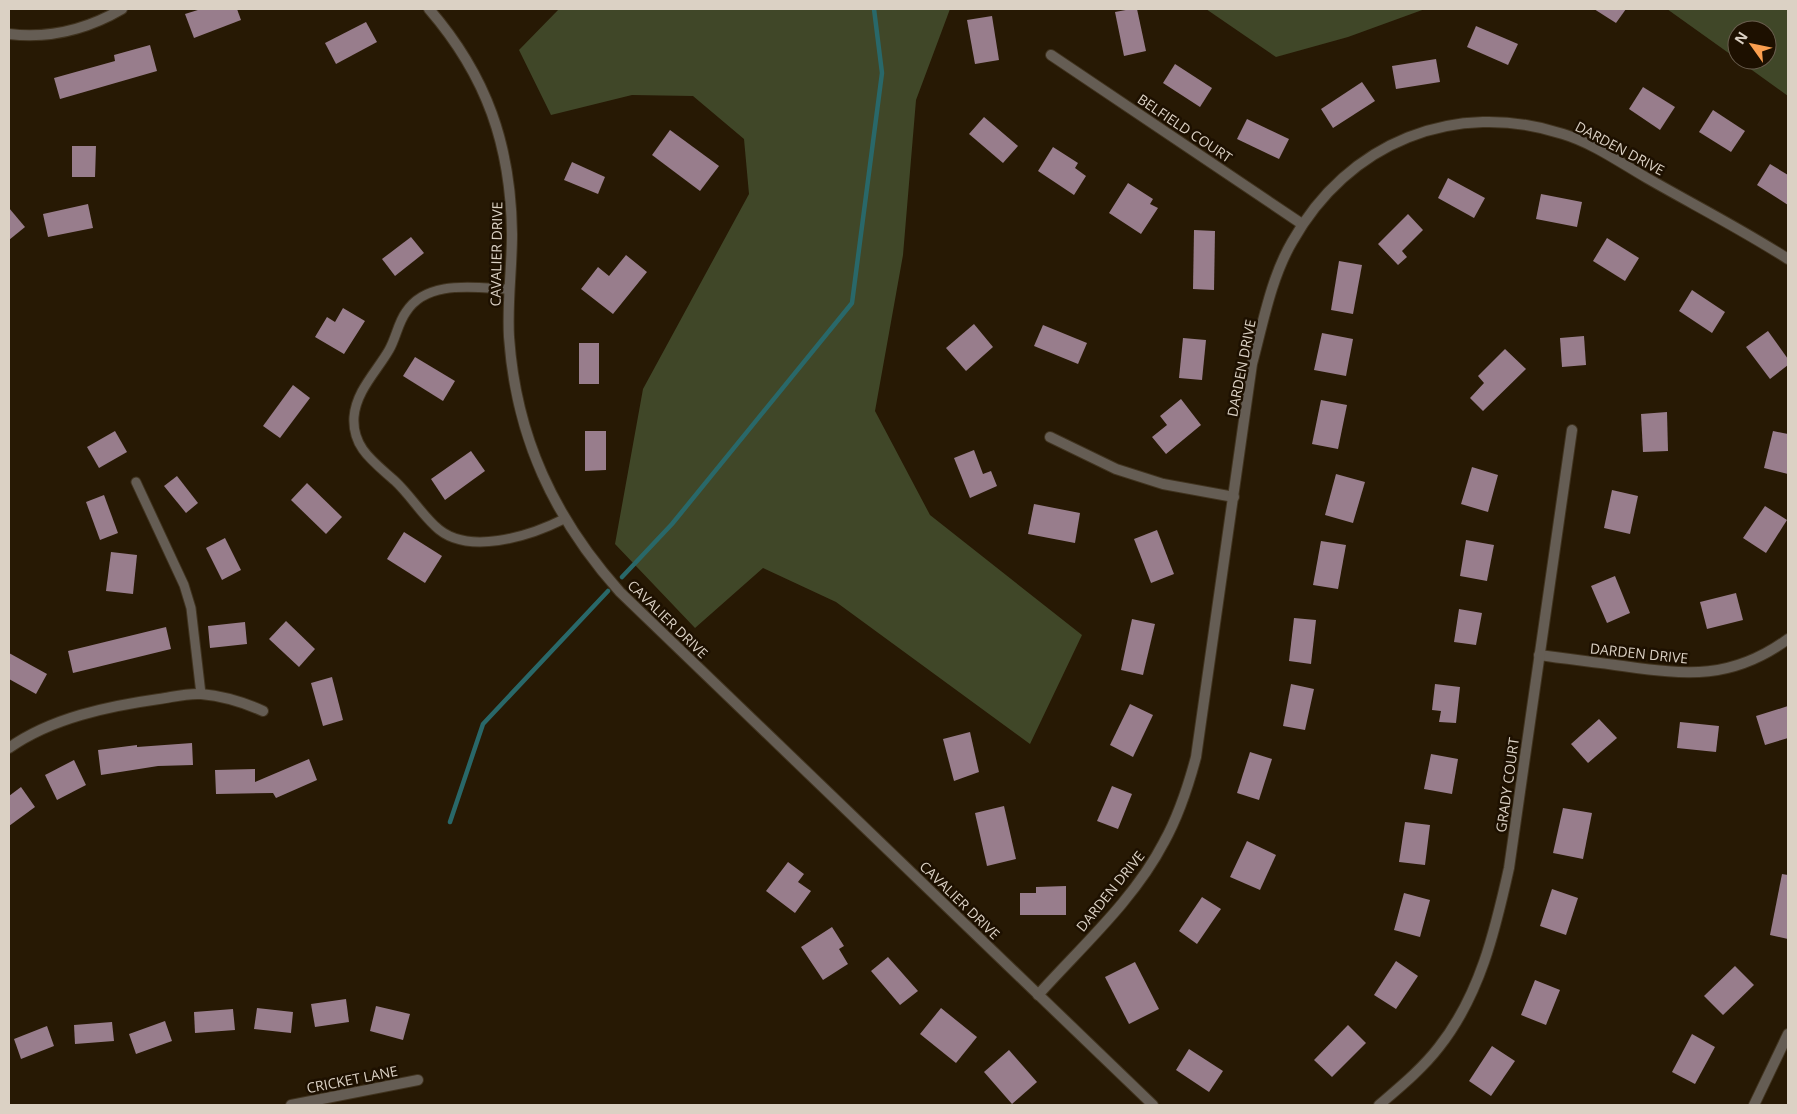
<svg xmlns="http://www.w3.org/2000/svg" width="1797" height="1114" viewBox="0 0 1797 1114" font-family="'Open Sans',sans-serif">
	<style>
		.green { fill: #404728 }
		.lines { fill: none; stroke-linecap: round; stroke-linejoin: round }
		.stream { stroke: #296869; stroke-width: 4.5 }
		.building { fill: #987d8c }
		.service-casing { stroke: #40331f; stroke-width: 11 }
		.minor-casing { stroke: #40331f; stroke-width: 12 }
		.tertiary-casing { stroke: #40331f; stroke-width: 12 }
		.service { stroke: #655d54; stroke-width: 9 }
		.minor { stroke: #655d54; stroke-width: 10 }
		.tertiary { stroke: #655d54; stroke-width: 10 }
		.labels { text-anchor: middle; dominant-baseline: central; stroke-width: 5; stroke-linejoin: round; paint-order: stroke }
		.street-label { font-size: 14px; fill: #dbd1c4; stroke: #1d1000 }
	</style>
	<rect width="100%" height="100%" fill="#271904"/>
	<g class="green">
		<path d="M 559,9 L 950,9 L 916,100 L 903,255 L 875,411 L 930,515 L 1082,635 L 1030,744 L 836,602 L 763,568 L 695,628 L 615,544 L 643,389 L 749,194 L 744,139 L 693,96 L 632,95 L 551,115 L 519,50 Z"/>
		<path d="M 1206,9 L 1425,9 L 1348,37 L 1276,57 Z"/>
		<path d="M 1667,9 L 1788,9 L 1788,96 L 1738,60 L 1767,60 L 1767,30 L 1737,30 L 1737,59 Z"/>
	</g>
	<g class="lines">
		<g class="stream">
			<path d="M 622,577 L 672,524 L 852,303 L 882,73 L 874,9"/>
			<path d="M 450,822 L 483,724 L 608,591"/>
		</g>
	</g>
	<g class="building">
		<path d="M 201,9 L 237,9 L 241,20 L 194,38 L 185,14 Z"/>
		<path d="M 1131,9 L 1137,9 L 1146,51 L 1124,56 L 1115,12 Z"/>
		<path d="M 1594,9 L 1626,9 L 1616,23 Z"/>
		<path d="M 992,16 L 999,60 L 975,64 L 967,20 Z"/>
		<path d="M 366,22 L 377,42 L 336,64 L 325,43 Z"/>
		<path d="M 1476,26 L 1518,44 L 1508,65 L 1467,47 Z"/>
		<path d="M 150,45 L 157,71 L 60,99 L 54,78 L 115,61 L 114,55 Z"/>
		<path d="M 1436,59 L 1440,82 L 1396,89 L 1392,66 Z"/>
		<path d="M 1175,64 L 1212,88 L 1200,107 L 1163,83 Z"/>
		<path d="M 1362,82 L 1375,101 L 1333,128 L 1321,109 Z"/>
		<path d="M 1643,87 L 1675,107 L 1660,130 L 1629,109 Z"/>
		<path d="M 1713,110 L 1745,131 L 1731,152 L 1699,132 Z"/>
		<path d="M 984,117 L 1018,146 L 1003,163 L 969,134 Z"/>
		<path d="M 1247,119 L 1289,139 L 1279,159 L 1237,139 Z"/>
		<path d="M 670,130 L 719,166 L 700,191 L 652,155 Z"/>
		<path d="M 72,146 L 96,146 L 95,177 L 72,177 Z"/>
		<path d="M 1053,147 L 1078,163 L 1075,168 L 1086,176 L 1074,195 L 1038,171 Z"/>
		<path d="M 572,162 L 605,177 L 598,194 L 564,180 Z"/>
		<path d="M 1770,164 L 1788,175 L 1788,205 L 1757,185 Z"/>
		<path d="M 1448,178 L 1485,198 L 1474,218 L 1438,198 Z"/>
		<path d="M 1128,183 L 1153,199 L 1150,204 L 1158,208 L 1141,234 L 1109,213 Z"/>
		<path d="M 1541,194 L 1582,202 L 1577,227 L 1536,219 Z"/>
		<path d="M 88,204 L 93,228 L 48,237 L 43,214 Z"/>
		<path d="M 9,208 L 25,227 L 9,240 Z"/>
		<path d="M 1408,214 L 1423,230 L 1402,251 L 1407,257 L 1398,265 L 1378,244 Z"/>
		<path d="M 1194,230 L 1215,231 L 1214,290 L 1193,289 Z"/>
		<path d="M 411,237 L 424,253 L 395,276 L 382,259 Z"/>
		<path d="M 1607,238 L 1639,258 L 1625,281 L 1593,261 Z"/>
		<path d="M 626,255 L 647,272 L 613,314 L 581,289 L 598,267 L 609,276 Z"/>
		<path d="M 1339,261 L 1362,265 L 1353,314 L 1331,310 Z"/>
		<path d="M 1692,290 L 1725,312 L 1712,333 L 1679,311 Z"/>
		<path d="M 343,308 L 365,321 L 344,354 L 315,337 L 327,317 L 335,322 Z"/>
		<path d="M 974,324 L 993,347 L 966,371 L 946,348 Z"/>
		<path d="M 1043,325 L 1087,343 L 1078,364 L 1034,346 Z"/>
		<path d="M 1768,331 L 1788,359 L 1788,365 L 1770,379 L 1746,347 Z"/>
		<path d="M 1322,333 L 1353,339 L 1346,376 L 1314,370 Z"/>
		<path d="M 1584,336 L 1586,365 L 1562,367 L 1560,338 Z"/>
		<path d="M 1183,338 L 1206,340 L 1202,380 L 1179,378 Z"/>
		<rect x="579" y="343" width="20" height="41"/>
		<path d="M 1505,349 L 1526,369 L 1483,411 L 1470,398 L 1484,383 L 1478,376 Z"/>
		<path d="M 415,357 L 455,381 L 443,401 L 403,376 Z"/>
		<path d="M 293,385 L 310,398 L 280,438 L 263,426 Z"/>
		<path d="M 1181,399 L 1201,425 L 1166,454 L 1152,437 L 1167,425 L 1160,416 Z"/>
		<path d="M 1321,400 L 1347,405 L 1338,449 L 1312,444 Z"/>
		<path d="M 1667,412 L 1668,451 L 1643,452 L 1641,414 Z"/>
		<path d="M 115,431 L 127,452 L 99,468 L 87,447 Z"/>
		<path d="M 585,431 L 606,431 L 606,470 L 585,471 Z"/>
		<path d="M 1773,431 L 1788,434 L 1788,474 L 1764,468 Z"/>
		<path d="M 974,450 L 983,474 L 991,471 L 997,486 L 970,498 L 954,458 Z"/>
		<path d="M 471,451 L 485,471 L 445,500 L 431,479 Z"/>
		<path d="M 1472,467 L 1498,475 L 1488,512 L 1461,504 Z"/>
		<path d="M 1336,474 L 1365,482 L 1353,523 L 1325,515 Z"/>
		<path d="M 177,476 L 198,503 L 186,513 L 164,486 Z"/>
		<path d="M 307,483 L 342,517 L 326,534 L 291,500 Z"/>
		<path d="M 1612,490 L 1638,496 L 1630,534 L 1604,528 Z"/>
		<path d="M 104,495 L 118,533 L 100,540 L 86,502 Z"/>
		<path d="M 1034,504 L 1080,513 L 1075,543 L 1028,534 Z"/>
		<path d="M 1765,506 L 1787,520 L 1766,553 L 1743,538 Z"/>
		<path d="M 1157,530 L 1174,574 L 1151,583 L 1134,539 Z"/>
		<path d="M 404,532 L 442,556 L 425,583 L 387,559 Z"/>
		<path d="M 225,538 L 241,570 L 222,580 L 206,548 Z"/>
		<path d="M 1466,540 L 1494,545 L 1487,581 L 1460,576 Z"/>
		<path d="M 1321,541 L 1346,545 L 1338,589 L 1313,585 Z"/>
		<path d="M 111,552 L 137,555 L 133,594 L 106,591 Z"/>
		<path d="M 1615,576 L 1630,613 L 1607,623 L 1591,586 Z"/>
		<path d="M 1736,593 L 1743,620 L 1707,629 L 1700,602 Z"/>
		<path d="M 1459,609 L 1482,613 L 1476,645 L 1454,642 Z"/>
		<path d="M 1294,618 L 1316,620 L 1311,664 L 1289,661 Z"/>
		<path d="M 1132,619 L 1155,624 L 1143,675 L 1121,670 Z"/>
		<path d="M 286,621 L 315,649 L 299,667 L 269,639 Z"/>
		<path d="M 245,622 L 247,644 L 210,648 L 208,626 Z"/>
		<path d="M 166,627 L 171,649 L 73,673 L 68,651 Z"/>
		<path d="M 9,653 L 47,674 L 36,694 L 9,679 Z"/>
		<path d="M 332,677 L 343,720 L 323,726 L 311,683 Z"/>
		<path d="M 1291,684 L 1314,689 L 1305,730 L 1283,726 Z"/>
		<path d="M 1435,684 L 1460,687 L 1456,723 L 1439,722 L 1441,711 L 1432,710 Z"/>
		<path d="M 1130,704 L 1153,715 L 1133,757 L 1110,745 Z"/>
		<path d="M 1788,706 L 1788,738 L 1765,745 L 1756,716 Z"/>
		<path d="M 1599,719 L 1617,738 L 1588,763 L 1571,744 Z"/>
		<path d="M 1680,722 L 1719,726 L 1716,752 L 1677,748 Z"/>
		<path d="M 970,732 L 979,772 L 954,781 L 943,739 Z"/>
		<path d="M 192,743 L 193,765 L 158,766 L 101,775 L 98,750 L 137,745 L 137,747 Z"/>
		<path d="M 1250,752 L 1272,759 L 1259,800 L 1237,793 Z"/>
		<path d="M 1431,754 L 1458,759 L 1452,794 L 1424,789 Z"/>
		<path d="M 309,759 L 317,780 L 276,798 L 273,793 L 216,794 L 215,770 L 255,769 L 255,782 Z"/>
		<path d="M 74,760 L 86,785 L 57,800 L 45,775 Z"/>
		<path d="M 1112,786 L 1132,794 L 1118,829 L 1097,821 Z"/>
		<path d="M 21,787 L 35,807 L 9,826 L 9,796 Z"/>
		<path d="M 1004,806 L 1016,859 L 987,866 L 975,813 Z"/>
		<path d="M 1563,808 L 1592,813 L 1583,859 L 1553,853 Z"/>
		<path d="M 1405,822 L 1430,825 L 1425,865 L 1399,862 Z"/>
		<path d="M 1247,841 L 1276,855 L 1260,890 L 1230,877 Z"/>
		<path d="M 788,862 L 804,874 L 798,882 L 811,891 L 795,913 L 766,891 Z"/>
		<path d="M 1782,874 L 1788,875 L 1788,939 L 1770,935 Z"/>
		<path d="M 1066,886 L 1066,915 L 1020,915 L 1020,893 L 1036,893 L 1036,887 Z"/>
		<path d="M 1552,889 L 1578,898 L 1566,935 L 1540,926 Z"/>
		<path d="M 1404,893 L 1430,900 L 1420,937 L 1394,930 Z"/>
		<path d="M 1202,897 L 1221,909 L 1197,944 L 1179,931 Z"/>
		<path d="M 832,927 L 844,946 L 839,949 L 848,964 L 823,980 L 801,947 Z"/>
		<path d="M 888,957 L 918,991 L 900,1005 L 871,971 Z"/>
		<path d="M 1396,961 L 1418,976 L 1396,1009 L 1374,995 Z"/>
		<path d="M 1135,962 L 1159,1009 L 1129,1024 L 1105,977 Z"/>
		<path d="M 1735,966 L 1754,985 L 1723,1015 L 1704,996 Z"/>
		<path d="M 1535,980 L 1560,990 L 1546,1025 L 1521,1015 Z"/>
		<path d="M 346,999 L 349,1022 L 315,1027 L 311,1004 Z"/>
		<path d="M 376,1006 L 410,1014 L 403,1040 L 370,1031 Z"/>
		<path d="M 257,1008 L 293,1012 L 291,1033 L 254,1029 Z"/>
		<path d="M 941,1008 L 977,1037 L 956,1063 L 920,1034 Z"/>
		<path d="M 233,1009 L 235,1030 L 195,1033 L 194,1012 Z"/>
		<path d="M 165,1021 L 172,1041 L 136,1054 L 129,1034 Z"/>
		<path d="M 112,1022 L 114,1041 L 75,1044 L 74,1025 Z"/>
		<path d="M 1348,1025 L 1366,1043 L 1332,1077 L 1314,1060 Z"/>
		<path d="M 47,1026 L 54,1046 L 21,1059 L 14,1039 Z"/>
		<path d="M 1692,1034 L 1715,1047 L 1695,1084 L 1672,1072 Z"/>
		<path d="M 1492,1046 L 1515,1061 L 1491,1096 L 1469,1081 Z"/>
		<path d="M 1189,1049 L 1223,1071 L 1209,1092 L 1176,1070 Z"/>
		<path d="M 1009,1050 L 1037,1082 L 1012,1104 L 984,1072 Z"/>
	</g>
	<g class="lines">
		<defs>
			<g id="service">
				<path d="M 508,289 C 475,288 427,279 406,312 C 398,323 396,338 389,350 C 377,371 356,391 354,417 C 352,448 374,462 395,481 C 410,495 420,512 435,526 C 466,557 530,536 564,519"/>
				<path d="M 136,482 L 184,585 L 191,608 L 201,694"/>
			</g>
			<g id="minor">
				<path d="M 9,34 C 50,39 86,30 122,9"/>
				<path d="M 1051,55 L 1302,224"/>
				<path d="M 1050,437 L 1116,469 L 1163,484 L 1234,497"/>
				<path d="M 1539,655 C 1567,659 1595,662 1623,666 C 1687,675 1732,680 1788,639"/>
				<path d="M 9,748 C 51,718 109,706 159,699 C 173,697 187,693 201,694 C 223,696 243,702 263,711"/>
				<path d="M 1038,995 C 1081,947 1134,900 1164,842 C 1179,815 1188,787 1196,757 L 1252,364 C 1263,323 1271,278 1292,242 C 1348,142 1455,99 1563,134 C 1593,143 1621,163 1647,178 C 1694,205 1743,230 1788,259"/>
				<path d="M 291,1105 L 418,1080"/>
				<path d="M 1379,1105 C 1400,1087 1422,1069 1439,1047 C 1480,995 1495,931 1509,868 L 1572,430"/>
				<path d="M 1754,1105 L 1788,1034"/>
			</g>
			<path id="tertiary" d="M 429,9 C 487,76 511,146 512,234 C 512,269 507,302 509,337 C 516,437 554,518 620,592 L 1153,1105"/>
		</defs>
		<use href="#service" class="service-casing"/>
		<use href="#minor" class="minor-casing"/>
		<use href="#tertiary" class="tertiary-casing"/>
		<use href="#service" class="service"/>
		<use href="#minor" class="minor"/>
		<use href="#tertiary" class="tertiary"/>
	</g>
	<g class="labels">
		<g class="street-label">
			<text transform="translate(1185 128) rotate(34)">BELFIELD COURT</text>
			<text transform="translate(1620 148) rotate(28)">DARDEN DRIVE</text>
			<text transform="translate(496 254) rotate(-89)">CAVALIER DRIVE</text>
			<text transform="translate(1241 368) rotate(-79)">DARDEN DRIVE</text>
			<text transform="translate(668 619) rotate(44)">CAVALIER DRIVE</text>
			<text transform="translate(1639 653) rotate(6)">DARDEN DRIVE</text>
			<text transform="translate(1507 785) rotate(-82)">GRADY COURT</text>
			<text transform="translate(1110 891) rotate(-51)">DARDEN DRIVE</text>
			<text transform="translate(960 900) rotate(44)">CAVALIER DRIVE</text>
			<text transform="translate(352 1079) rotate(-11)">CRICKET LANE</text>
		</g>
	</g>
	<rect width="1797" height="1114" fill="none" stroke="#dbd1c4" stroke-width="20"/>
	<g transform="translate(1752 45) rotate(303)"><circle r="24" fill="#1d1000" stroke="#695d4e"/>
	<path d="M0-4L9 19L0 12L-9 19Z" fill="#fa9f4f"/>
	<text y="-8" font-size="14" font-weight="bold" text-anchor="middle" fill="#dbd1c4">N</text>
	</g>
</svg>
